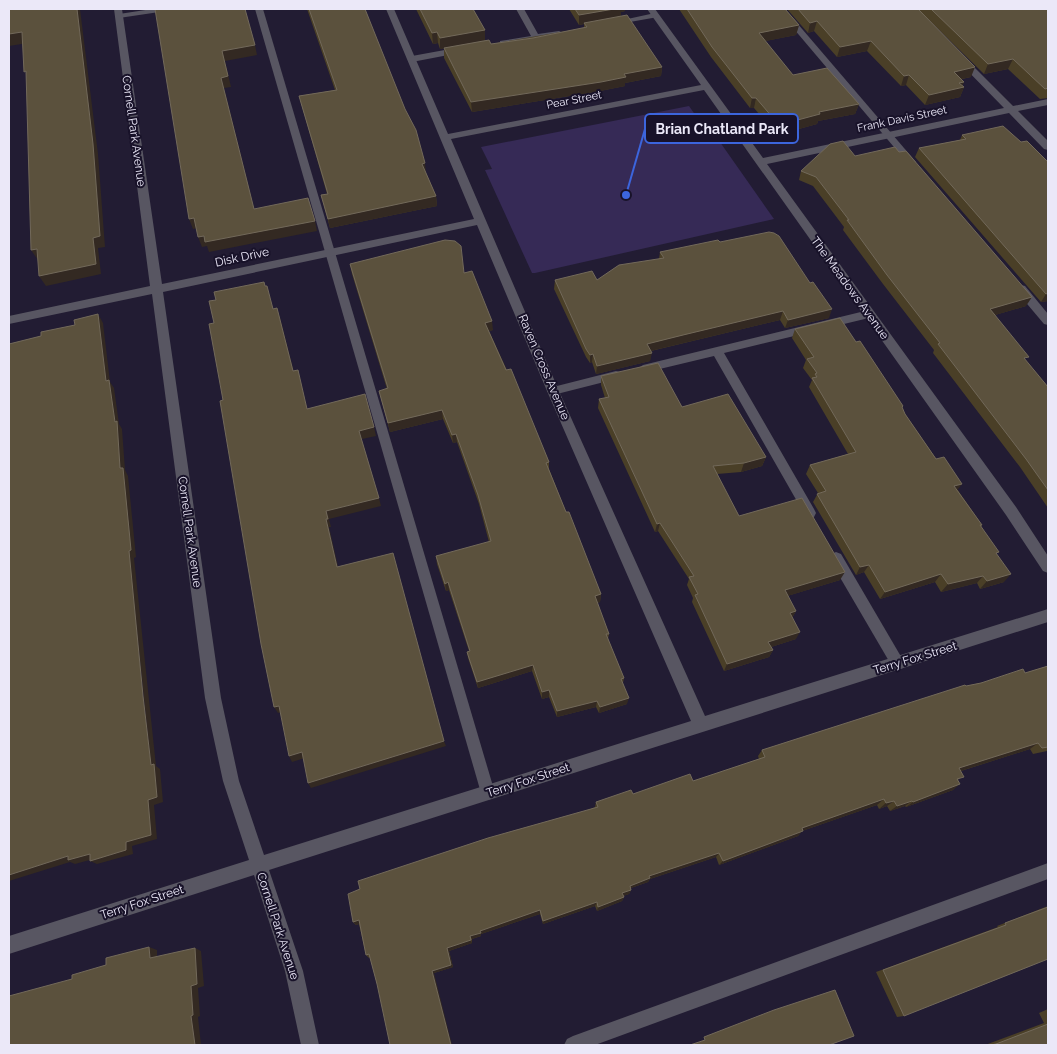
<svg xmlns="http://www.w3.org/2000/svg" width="1057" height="1054" viewBox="0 0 1057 1054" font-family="Raleway,sans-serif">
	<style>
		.green { fill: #362a56 }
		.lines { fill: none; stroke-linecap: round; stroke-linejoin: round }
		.service { fill: #585662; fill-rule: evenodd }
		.minor { fill: #585662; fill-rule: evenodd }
		.wall { fill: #4a3f27 }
		.shaded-wall { fill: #332922 }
		.building { fill: #5b513d; stroke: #72695a }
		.labels { text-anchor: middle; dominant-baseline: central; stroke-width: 4; stroke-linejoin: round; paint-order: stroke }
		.far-street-label { font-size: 11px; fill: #ebe8f8; stroke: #181229 }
		.street-label { font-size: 12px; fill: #ebe8f8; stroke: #181229 }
		.leader { fill: none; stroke: #3c65dd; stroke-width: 2 }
		.callout-dot { fill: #3c65dd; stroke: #181229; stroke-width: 2 }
		.callout { fill: #181229; stroke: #3c65dd; stroke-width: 2 }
		.callout-label { font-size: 14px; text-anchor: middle; font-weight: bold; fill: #ebe8f8 }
	</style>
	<rect width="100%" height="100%" fill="#221c33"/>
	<path class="green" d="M 689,106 L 703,126 L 708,125 L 774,219 L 535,273 L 532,273 L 485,170 L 492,169 L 481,147 Z"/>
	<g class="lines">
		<g class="service">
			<path d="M 152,9 L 170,9 L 166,11 L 119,18 L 115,16 L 119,14 Z"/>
			<path d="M 255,9 L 263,9 L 495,793 L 493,798 L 488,800 L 483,798 L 481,793 Z"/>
			<path d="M 516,9 L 524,9 L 538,34 L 559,31 L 563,33 L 559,35 L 500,45 L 500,41 L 531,36 Z"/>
			<path d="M 777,9 L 785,9 L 916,162 L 916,166 L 910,166 Z"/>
			<path d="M 655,13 L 659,15 L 658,17 L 613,25 L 609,23 Z"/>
			<path d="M 461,47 L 464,48 L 464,52 L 412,62 L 408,59 L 412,56 Z"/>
			<path d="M 1021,285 L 1025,286 L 1048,314 L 1048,325 L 1044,324 L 1017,292 L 1016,289 L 1017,286 Z"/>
			<path d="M 869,310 L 873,311 L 874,314 L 873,317 L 724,353 L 814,509 L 816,513 L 814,517 L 810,518 L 806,517 L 714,356 L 643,373 L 637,369 L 643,365 Z"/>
			<path d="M 616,371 L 620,372 L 622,375 L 620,378 L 553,395 L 547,391 L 553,387 Z"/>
			<path d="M 836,552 L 841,554 L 903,660 L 905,664 L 903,668 L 898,670 L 893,668 L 831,562 L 830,558 L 831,554 Z"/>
			<path d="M 1048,863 L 1048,879 L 595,1045 L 564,1045 L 567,1039 L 573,1036 Z"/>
		</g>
		<path class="minor" d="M 114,9 L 122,9 L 162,284 L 474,219 L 386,9 L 394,9 L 448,134 L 701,85 L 647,9 L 655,9 L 763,158 L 1004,108 L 958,61 L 958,57 L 964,57 L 1013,106 L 1048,99 L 1048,105 L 1018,111 L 1048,141 L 1048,150 L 1044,149 L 1009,113 L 767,164 L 1016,507 L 1048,556 L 1048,573 L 1043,571 L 1006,515 L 704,90 L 451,139 L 559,391 L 705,716 L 1048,609 L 1048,622 L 269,870 L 303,971 L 319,1045 L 301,1045 L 285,971 L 254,875 L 9,954 L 9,936 L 249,860 L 223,781 L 205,698 L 152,294 L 9,324 L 9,316 L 150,286 ZM 477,225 L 547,391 L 691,721 L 264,855 L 239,781 L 221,698 L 163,292 Z"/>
	</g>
	<g class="wall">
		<path d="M 307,9 L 365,9 L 426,173 L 436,196 L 437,206 L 330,228 L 321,195 L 327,194 L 299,96 L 335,90 Z"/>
		<path d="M 416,9 L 473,9 L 485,30 L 485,41 L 491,44 L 584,28 L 584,24 L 579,25 L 569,9 L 625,9 L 625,11 L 621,12 L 621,16 L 662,67 L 661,76 L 625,83 L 625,86 L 600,91 L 472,112 L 444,58 L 444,48 L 440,49 L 438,43 L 433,44 Z"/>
		<path d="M 679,9 L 785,9 L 799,25 L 796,35 L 765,41 L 793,75 L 859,104 L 855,114 L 818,121 L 817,124 L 777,135 L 754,108 L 750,108 L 711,57 Z"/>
		<path d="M 787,9 L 1048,9 L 1048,98 L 1040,99 L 1008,69 L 984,74 L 927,18 L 971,77 L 962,79 L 962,86 L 964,87 L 960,97 L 925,105 L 906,85 L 901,86 L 867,51 L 837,57 L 814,31 L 808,33 Z"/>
		<path d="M 962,135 L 1021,142 L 1048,162 L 1048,301 L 1041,302 L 915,157 L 919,148 L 960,140 Z"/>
		<path d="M 855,156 L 1026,306 L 995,315 L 1026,361 L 1048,387 L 1048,508 L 1020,467 L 933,353 L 934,350 L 883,284 L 843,230 L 844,227 L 813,186 L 799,180 L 801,171 Z"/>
		<path d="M 720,242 L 829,318 L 785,328 L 780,320 L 651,351 L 650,361 L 596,374 L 592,362 L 590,363 L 586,357 L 554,289 L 555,280 L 597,280 L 659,259 L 660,252 Z"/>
		<path d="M 350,264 L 464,273 L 493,330 L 489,331 L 549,462 L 549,469 L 566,512 L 601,594 L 600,602 L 597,603 L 609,634 L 608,639 L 624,678 L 623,683 L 627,704 L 599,713 L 596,707 L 557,717 L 549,697 L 542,699 L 532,671 L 478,688 L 468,658 L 467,652 L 469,651 L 449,590 L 446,591 L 437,564 L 436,556 L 489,542 L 479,504 L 457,442 L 453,443 L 443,419 L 390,432 L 379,391 L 387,389 L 352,274 Z"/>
		<path d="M 795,329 L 902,408 L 905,414 L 982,525 L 981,527 L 997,555 L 1004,582 L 980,589 L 977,583 L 941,592 L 935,582 L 880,599 L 864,572 L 856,575 L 813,502 L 818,493 L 806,474 L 810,465 L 848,454 L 809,387 L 812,380 L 803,368 L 806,360 L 792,338 Z"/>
		<path d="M 601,376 L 682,407 L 766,457 L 762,466 L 741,472 L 717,474 L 739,516 L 840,580 L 787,596 L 796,611 L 792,618 L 796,639 L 771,647 L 773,650 L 769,657 L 724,671 L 692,602 L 693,598 L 687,585 L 689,579 L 658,531 L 655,532 L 598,408 L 599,399 L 605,398 L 601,385 Z"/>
		<path d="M 1048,666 L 1048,753 L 1047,751 L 1033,754 L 1030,749 L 961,771 L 958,781 L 953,790 L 906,807 L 905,806 L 890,811 L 887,806 L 879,809 L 877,805 L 802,831 L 798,836 L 719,865 L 716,857 L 650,879 L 648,882 L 631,888 L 631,890 L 629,894 L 623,896 L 624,897 L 622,901 L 597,911 L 595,906 L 543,924 L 540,914 L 481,934 L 481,936 L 472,939 L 472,943 L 449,951 L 453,967 L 434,973 L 377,984 L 370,957 L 369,958 L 366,955 L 359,924 L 356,925 L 353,922 L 595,807 L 596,802 L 693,781 L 759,759 L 758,756 L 762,750 L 966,686 L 1025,673 Z"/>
		<path d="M 1048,906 L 904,1016 L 897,1017 L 876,972 L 998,927 L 997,926 Z"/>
		<path d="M 1048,1009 L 1048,1045 L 985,1045 L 1044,1023 L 1039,1013 Z"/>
	</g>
	<g class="shaded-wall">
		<path d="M 77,9 L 80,9 L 98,154 L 105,247 L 98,248 L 101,274 L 46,286 L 39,276 L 93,238 Z"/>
		<path d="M 614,9 L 625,9 L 625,11 L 621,12 L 621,17 L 579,25 L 579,15 Z"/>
		<path d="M 817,21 L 814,31 L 808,33 L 810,23 Z"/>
		<path d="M 799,25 L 796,35 L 756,43 L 759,33 Z"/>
		<path d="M 485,30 L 485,41 L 440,49 L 440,38 Z"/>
		<path d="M 22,32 L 28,43 L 9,46 L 9,34 Z"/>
		<path d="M 437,32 L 438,43 L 433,44 L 432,33 Z"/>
		<path d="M 871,41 L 867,51 L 837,57 L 840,47 Z"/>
		<path d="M 255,45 L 257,55 L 225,61 L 231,87 L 224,88 L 257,219 L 221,78 L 222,51 Z"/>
		<path d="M 1013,59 L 1008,69 L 984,74 L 988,64 Z"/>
		<path d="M 662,67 L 661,76 L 625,83 L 625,86 L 600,91 L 472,112 L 471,102 Z"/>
		<path d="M 975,67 L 971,77 L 950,81 L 954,72 Z"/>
		<path d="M 909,75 L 906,85 L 901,86 L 904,76 Z"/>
		<path d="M 964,82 L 962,88 L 964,87 L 960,97 L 925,105 L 929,95 L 959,83 Z"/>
		<path d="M 752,98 L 756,98 L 754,108 L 750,108 Z"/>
		<path d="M 859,104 L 855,114 L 818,121 L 817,124 L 777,135 L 779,125 L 819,112 Z"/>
		<path d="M 425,163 L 426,173 L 422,164 Z"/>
		<path d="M 436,196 L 437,206 L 330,228 L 328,219 Z"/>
		<path d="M 194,218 L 198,228 L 193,229 L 189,219 Z"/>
		<path d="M 315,221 L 317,231 L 209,252 L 207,246 L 202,247 L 198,237 Z"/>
		<path d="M 37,249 L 44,259 L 38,260 L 31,250 Z"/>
		<path d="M 1048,293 L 1048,301 L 1041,302 L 1046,294 Z"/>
		<path d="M 1032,297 L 1026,306 L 985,318 L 990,309 Z"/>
		<path d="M 277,308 L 280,318 L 296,380 L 293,371 Z"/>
		<path d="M 832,309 L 829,318 L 785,328 L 788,320 Z"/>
		<path d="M 783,311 L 780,320 L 646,352 L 647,344 Z"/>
		<path d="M 98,314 L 103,323 L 110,382 L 114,388 L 119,424 L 122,429 L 125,470 L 128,476 L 136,557 L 134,558 L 156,766 L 160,769 L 163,802 L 154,805 L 157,839 L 132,846 L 133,854 L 97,864 L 90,861 L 126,842 L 148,800 L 151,765 L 115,422 L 106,381 Z"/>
		<path d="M 492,321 L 493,330 L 486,332 L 485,323 Z"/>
		<path d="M 652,353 L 650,361 L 596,374 L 597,366 Z"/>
		<path d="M 593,354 L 592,362 L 590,363 L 590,355 Z"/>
		<path d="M 442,410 L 443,419 L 390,432 L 388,423 Z"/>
		<path d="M 374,427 L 376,436 L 362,439 L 359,431 Z"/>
		<path d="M 456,434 L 457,442 L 453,443 L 452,435 Z"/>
		<path d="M 766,457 L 762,466 L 741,472 L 744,463 Z"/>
		<path d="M 962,484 L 956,492 L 954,486 Z"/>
		<path d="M 379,498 L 381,506 L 329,519 L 331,527 L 329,527 L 340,575 L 337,567 L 326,519 L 326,511 Z"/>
		<path d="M 660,523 L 658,531 L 655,532 L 657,524 Z"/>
		<path d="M 869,565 L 864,572 L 856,575 L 860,567 Z"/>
		<path d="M 845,572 L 840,580 L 781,598 L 785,590 Z"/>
		<path d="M 941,574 L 935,582 L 880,599 L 885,592 Z"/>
		<path d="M 1011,574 L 1004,582 L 980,589 L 987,581 Z"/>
		<path d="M 983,576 L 977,583 L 941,592 L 948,584 Z"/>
		<path d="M 448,582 L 449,590 L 446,591 L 445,584 Z"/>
		<path d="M 601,594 L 600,602 L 594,604 L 595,596 Z"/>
		<path d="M 796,611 L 792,618 L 790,613 Z"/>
		<path d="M 800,632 L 796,639 L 765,649 L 768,642 Z"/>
		<path d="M 773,650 L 769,657 L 724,671 L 727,664 Z"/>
		<path d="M 533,665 L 532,671 L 478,688 L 477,682 Z"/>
		<path d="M 549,690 L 549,697 L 542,699 L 542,692 Z"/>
		<path d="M 629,698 L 627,704 L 599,713 L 600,707 Z"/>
		<path d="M 597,701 L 596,707 L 557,717 L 557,711 Z"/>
		<path d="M 279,706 L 282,712 L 278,713 L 274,707 Z"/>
		<path d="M 444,741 L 446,746 L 311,788 L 308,783 Z"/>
		<path d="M 1038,743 L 1030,749 L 951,774 L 959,768 Z"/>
		<path d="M 302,752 L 305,758 L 292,762 L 289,756 Z"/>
		<path d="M 960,784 L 953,790 L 906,807 L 913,802 Z"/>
		<path d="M 884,799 L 877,805 L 802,831 L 798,836 L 719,865 L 723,861 L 802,828 Z"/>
		<path d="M 894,801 L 887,806 L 879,809 L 886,803 Z"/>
		<path d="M 912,801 L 905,806 L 890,811 L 897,806 Z"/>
		<path d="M 719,853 L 716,857 L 650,879 L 648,882 L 628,889 L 630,886 L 649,876 Z"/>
		<path d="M 90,854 L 97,858 L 75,864 L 70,862 L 9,881 L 9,875 L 68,856 Z"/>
		<path d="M 631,890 L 629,894 L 620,897 L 622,893 Z"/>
		<path d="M 624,897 L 622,901 L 597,911 L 598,907 Z"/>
		<path d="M 597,902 L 595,906 L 543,924 L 543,921 Z"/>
		<path d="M 540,910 L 540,914 L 481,934 L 480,931 Z"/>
		<path d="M 359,920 L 362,923 L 356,925 L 353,922 Z"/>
		<path d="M 481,933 L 481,936 L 472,939 L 470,936 Z"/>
		<path d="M 471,940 L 472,943 L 449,951 L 453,967 L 434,973 L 452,1045 L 451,1045 L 432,971 L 447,948 Z"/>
		<path d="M 149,947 L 157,950 L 157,960 L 150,958 Z"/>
		<path d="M 195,948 L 201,951 L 204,986 L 198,988 L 200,1016 L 198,1017 L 201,1045 L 195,1045 L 191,1016 L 191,986 Z"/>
	</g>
	<g class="building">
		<path d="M 9,9 L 77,9 L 93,144 L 100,236 L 93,238 L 96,264 L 39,276 L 37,249 L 31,250 L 26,71 L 24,72 L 22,32 L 9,34 Z"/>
		<path d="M 155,9 L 245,9 L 255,45 L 222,51 L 228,76 L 221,78 L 254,209 L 308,198 L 315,221 L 205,242 L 204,236 L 198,237 L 194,218 L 189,219 Z"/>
		<path d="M 309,9 L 365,9 L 405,109 L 416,130 L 425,163 L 422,164 L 436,196 L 328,219 L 321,195 L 328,194 L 299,96 L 337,90 Z"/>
		<path d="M 420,9 L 473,9 L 485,30 L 440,38 L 437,32 L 432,33 Z"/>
		<path d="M 575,9 L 614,9 L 579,15 Z"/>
		<path d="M 687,9 L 785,9 L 799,25 L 759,33 L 793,75 L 827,68 L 859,104 L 819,112 L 820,114 L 779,125 L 756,98 L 752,98 L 712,47 Z"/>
		<path d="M 798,9 L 918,9 L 975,67 L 954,72 L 964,82 L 959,83 L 964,87 L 929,95 L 909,75 L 904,76 L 871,41 L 840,47 L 817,21 L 810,23 Z"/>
		<path d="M 931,9 L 1048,9 L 1048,88 L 1045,89 L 1013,59 L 988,64 Z"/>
		<path d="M 627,15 L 662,67 L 624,74 L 626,77 L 601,82 L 471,102 L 444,48 L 489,40 L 491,44 L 533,38 L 587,27 L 584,23 Z"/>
		<path d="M 1003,126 L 1021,142 L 1027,141 L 1048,162 L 1048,293 L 1046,294 L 919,148 L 966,139 L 962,135 Z"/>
		<path d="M 843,141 L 855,156 L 895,147 L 899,152 L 906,151 L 1032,297 L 990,309 L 1029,357 L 1024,358 L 1048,387 L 1048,490 L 1026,459 L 938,344 L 940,343 L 887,275 L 847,220 L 849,220 L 816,177 L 801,171 L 830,144 Z"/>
		<path d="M 769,232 L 774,233 L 779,236 L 810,283 L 813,282 L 832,309 L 788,320 L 783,311 L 683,335 L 647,344 L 652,353 L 597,366 L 593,354 L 590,355 L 586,349 L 555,280 L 592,271 L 597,280 L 619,265 L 664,258 L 660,252 L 718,240 L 720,242 Z"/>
		<path d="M 445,240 L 455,241 L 461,246 L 464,273 L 472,271 L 492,321 L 485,323 L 506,370 L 511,369 L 549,462 L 546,463 L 566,512 L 569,512 L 601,594 L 595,596 L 609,634 L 606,634 L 624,678 L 621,679 L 629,698 L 600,707 L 597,701 L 557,711 L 549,690 L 542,692 L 533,665 L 477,682 L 467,652 L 470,651 L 448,582 L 445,584 L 436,556 L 491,541 L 478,495 L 456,434 L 452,435 L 442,410 L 388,423 L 379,391 L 388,388 L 350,264 Z"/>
		<path d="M 264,282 L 265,286 L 267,286 L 273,309 L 277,308 L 293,371 L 298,370 L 307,409 L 365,394 L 374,427 L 359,431 L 379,498 L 326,511 L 328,519 L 326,519 L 337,567 L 393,553 L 444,741 L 308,783 L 302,752 L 289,756 L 279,706 L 274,707 L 261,644 L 220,401 L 223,400 L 209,324 L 214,323 L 209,301 L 216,300 L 214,292 Z"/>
		<path d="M 98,314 L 106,381 L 109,380 L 115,422 L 117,421 L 120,468 L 123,468 L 131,550 L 129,551 L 143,696 L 151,765 L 154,764 L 157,797 L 148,800 L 151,835 L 126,842 L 126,850 L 90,861 L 90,854 L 68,860 L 68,856 L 9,875 L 9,344 L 41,336 L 41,332 L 75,325 L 74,320 Z"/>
		<path d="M 840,318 L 856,342 L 860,341 L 903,406 L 902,407 L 905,414 L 936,459 L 944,457 L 962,484 L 954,486 L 982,525 L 980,525 L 999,552 L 996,553 L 1011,574 L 987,581 L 983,576 L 948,584 L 941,574 L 885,592 L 869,565 L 860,567 L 817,494 L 826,491 L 810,465 L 856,452 L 812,378 L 817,377 L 815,374 L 817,373 L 807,359 L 814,357 L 795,329 Z"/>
		<path d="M 658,363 L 682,407 L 728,394 L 766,457 L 744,463 L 713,466 L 739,516 L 802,498 L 845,572 L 785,590 L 796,611 L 790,613 L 800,632 L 768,642 L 773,650 L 727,664 L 695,595 L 698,594 L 689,577 L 694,576 L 660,523 L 657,524 L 599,399 L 609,397 L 601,376 Z"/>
		<path d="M 1048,666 L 1048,747 L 1042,748 L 1038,743 L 959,768 L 964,777 L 957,779 L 960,784 L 913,802 L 912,801 L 897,806 L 894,801 L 886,803 L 884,799 L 802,828 L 803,831 L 723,861 L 719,853 L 649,876 L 650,878 L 630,886 L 631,890 L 622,893 L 624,897 L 598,907 L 597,902 L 543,921 L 540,910 L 480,931 L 481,933 L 470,936 L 471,940 L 447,948 L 451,965 L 432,971 L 451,1045 L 390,1045 L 377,984 L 369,954 L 366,955 L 359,920 L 353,922 L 348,894 L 360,889 L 358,881 L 488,838 L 598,807 L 596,802 L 631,790 L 633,794 L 690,774 L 693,781 L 765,757 L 762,750 L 965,685 L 966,686 L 981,683 L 1023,669 L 1025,673 Z"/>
		<path d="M 1048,907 L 1048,959 L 904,1016 L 883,970 L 1006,925 L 1005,923 Z"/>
		<path d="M 149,947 L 150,958 L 195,948 L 197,984 L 191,986 L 193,1015 L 191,1016 L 195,1045 L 9,1045 L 9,996 L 72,979 L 72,975 L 106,965 L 106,958 Z"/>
		<path d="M 835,990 L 854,1036 L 829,1045 L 690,1045 L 705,1040 L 704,1037 L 774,1010 Z"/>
		<path d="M 1048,1024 L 1048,1045 L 991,1045 L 996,1044 Z"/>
	</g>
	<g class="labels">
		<g class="far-street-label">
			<text transform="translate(574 100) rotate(-11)">Pear Street</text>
			<text transform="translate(902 119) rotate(-12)">Frank Davis Street</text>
		</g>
		<g class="street-label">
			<text transform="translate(134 131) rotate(82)">Cornell Park Avenue</text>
			<text transform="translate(242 257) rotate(-12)">Disk Drive</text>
			<text transform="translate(850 288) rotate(54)">The Meadows Avenue</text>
			<text transform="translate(544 367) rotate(67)">Raven Cross Avenue</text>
			<text transform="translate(190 532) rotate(82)">Cornell Park Avenue</text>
			<text transform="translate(915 658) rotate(-17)">Terry Fox Street</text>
			<text transform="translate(528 780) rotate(-18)">Terry Fox Street</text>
			<text transform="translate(142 902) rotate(-18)">Terry Fox Street</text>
			<text transform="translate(278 926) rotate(72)">Cornell Park Avenue</text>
		</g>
	</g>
	<path class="leader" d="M626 195L645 129"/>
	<circle class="callout-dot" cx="626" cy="195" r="5"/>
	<rect class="callout" x="645" y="114" width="153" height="29" rx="5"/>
	<g class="callout-label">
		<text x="722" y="134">Brian Chatland Park</text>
	</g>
	<rect width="1057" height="1054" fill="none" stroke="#ebe8f8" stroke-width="20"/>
</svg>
